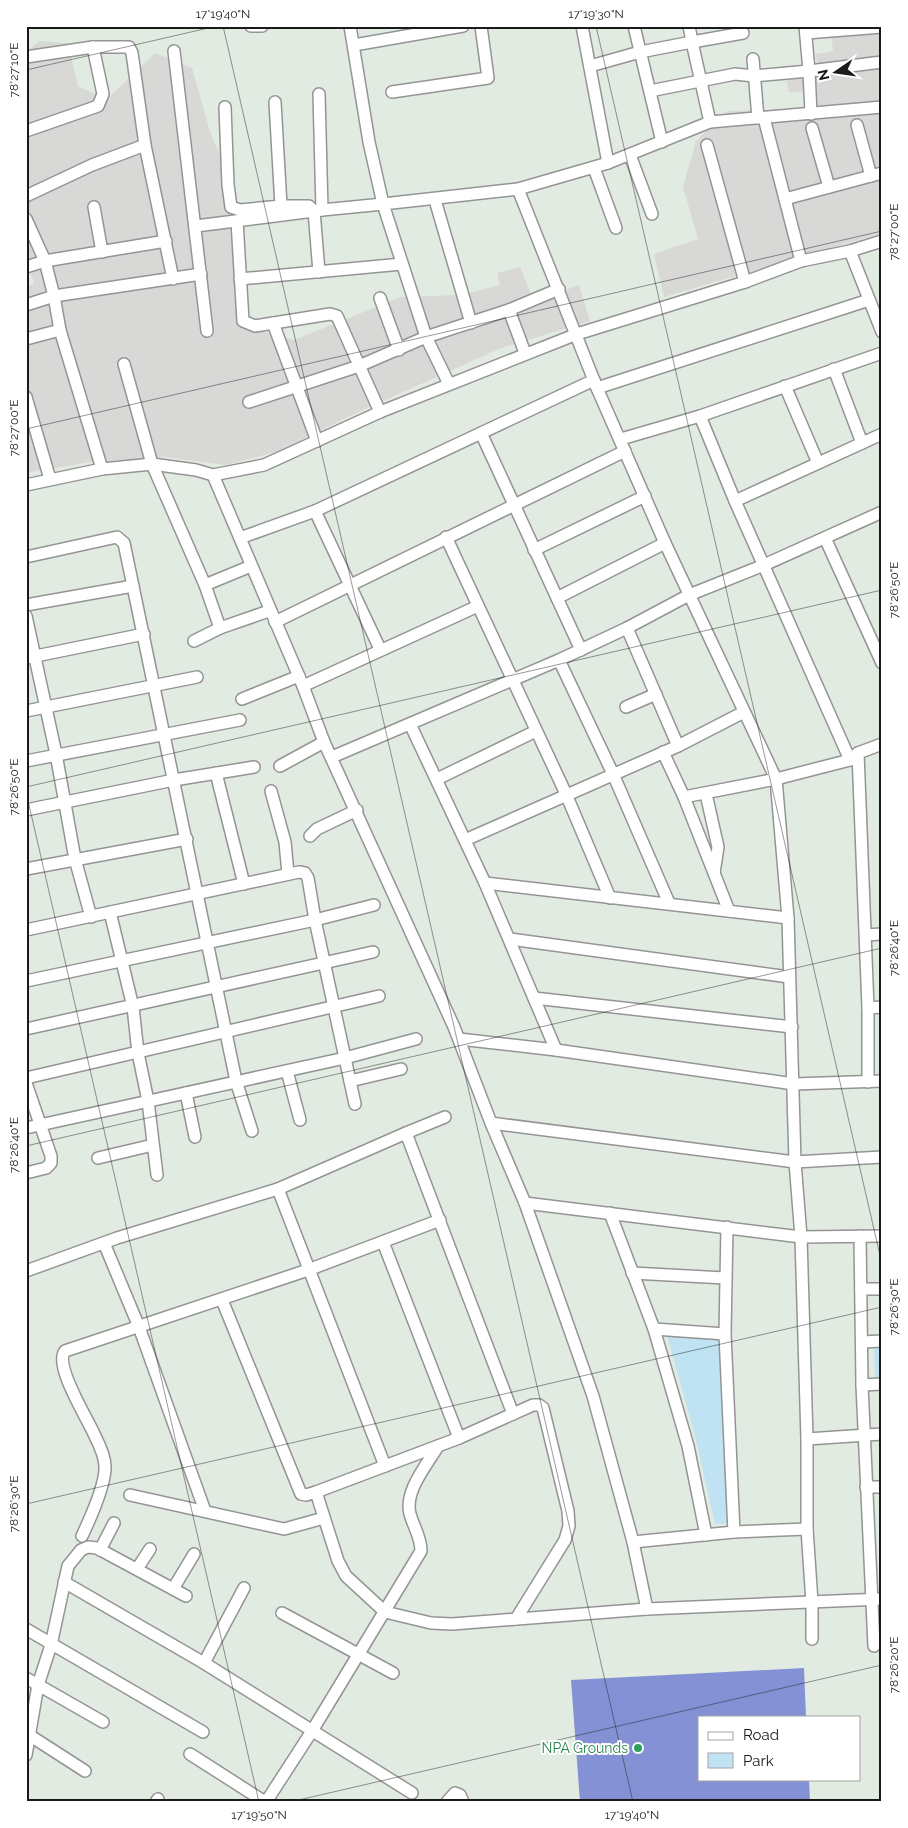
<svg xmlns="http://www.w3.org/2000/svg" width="908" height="1828" viewBox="0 0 908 1828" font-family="Raleway,sans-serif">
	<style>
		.residential { fill: #d8d8d7 }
		.park { fill: #bfe3f3 }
		.pitch { fill: #8491d4 }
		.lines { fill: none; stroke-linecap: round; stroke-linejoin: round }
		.minor-casing { stroke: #949494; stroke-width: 14 }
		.minor { stroke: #fff; stroke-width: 11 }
		.ticks { fill: none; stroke: #1a1a1a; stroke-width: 1; stroke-opacity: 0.45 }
		.leisure-dot { fill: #2e9e5b; stroke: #fff; stroke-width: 2 }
		.labels { text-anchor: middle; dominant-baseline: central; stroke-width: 4; stroke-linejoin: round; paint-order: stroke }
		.leisure-label { font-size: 14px; fill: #27864d; stroke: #fff; text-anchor: end }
		.neatline { fill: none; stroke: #1a1a1a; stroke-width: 2 }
		.ticks-label { font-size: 12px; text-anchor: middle; fill: #1a1a1a }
	</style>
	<rect width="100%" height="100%" fill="#e2ebe1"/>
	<g class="residential">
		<path d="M 882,26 L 882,233 L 664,297 L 654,254 L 698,239 L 683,187 L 696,141 L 727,111 L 818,109 L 816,91 L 789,92 L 786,78 L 818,75 L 816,54 L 833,51 L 831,32 Z"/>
		<path d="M 39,41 L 68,43 L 78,86 L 106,100 L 155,53 L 192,68 L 210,132 L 231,182 L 235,283 L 250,328 L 294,340 L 401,297 L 461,295 L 500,285 L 497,273 L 520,267 L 534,302 L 579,285 L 590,321 L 501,348 L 352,415 L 276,452 L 225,465 L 165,457 L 90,462 L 26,473 L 26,287 L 34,284 L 26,260 L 26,52 Z"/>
	</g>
	<g class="park">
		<path d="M 667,1336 L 727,1337 L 733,1523 L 715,1524 L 695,1436 Z"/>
		<path d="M 874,1346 L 882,1346 L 882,1380 L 875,1380 Z"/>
	</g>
	<path class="pitch" d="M 804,1668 L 806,1717 L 699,1717 L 699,1779 L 809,1779 L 810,1802 L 580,1802 L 571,1680 Z"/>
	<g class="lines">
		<defs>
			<g id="minor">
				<path d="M 251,26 L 262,26"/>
				<path d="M 582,26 L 608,163"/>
				<path d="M 634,26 L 662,142"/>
				<path d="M 689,26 L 692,42 L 743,33"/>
				<path d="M 806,33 L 882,27"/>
				<path d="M 354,45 L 463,26"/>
				<path d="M 174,51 L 207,331"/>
				<path d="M 26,57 L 93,47 L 129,47 L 132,53 L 145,145 L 173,279"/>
				<path d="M 753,59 L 758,118"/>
				<path d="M 590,66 L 640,52 L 692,42 L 710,122"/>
				<path d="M 650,91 L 735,74 L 754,76 L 809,71 L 805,26"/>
				<path d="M 392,92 L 488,78 L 481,26"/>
				<path d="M 319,94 L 322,210"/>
				<path d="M 275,102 L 281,206 L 309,206 L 314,211 L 319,272"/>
				<path d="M 225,107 L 228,185 L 231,207 L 240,210 L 281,206"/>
				<path d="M 811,114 L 809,71 L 882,62"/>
				<path d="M 764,118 L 801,261"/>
				<path d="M 857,125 L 871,176"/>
				<path d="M 812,128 L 829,187"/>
				<path d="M 26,131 L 98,106 L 103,94 L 93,47"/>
				<path d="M 707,145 L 745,282"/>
				<path d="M 630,155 L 652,214"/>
				<path d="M 594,168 L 616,228"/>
				<path d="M 518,189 L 597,388 L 665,543 L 776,779 L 788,918 L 795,1162 L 801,1237 L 807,1439 L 807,1529 L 812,1602 L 812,1639"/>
				<path d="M 26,196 L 92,165 L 145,145"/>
				<path d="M 785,199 L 882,173"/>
				<path d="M 435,200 L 471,323"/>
				<path d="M 94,207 L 102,252"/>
				<path d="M 26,219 L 45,261 L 54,296 L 60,330 L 102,469"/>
				<path d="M 237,221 L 243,321 L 255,326 L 330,314 L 337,316 L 380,412"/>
				<path d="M 196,226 L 322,210 L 383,204 L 369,142 L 350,26"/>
				<path d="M 850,251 L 882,332"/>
				<path d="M 26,267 L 45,261 L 166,241"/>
				<path d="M 240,279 L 402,264"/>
				<path d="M 380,298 L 399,350"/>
				<path d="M 26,305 L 54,296 L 201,274"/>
				<path d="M 509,310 L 559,289"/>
				<path d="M 273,323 L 317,441"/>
				<path d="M 26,339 L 60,330"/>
				<path d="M 124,364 L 152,464 L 205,585 L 220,628"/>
				<path d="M 834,369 L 862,443"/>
				<path d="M 449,384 L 426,337 L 383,204 L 518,189 L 608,163 L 710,122 L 882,107"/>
				<path d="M 785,386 L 818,463"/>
				<path d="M 597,388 L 869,300"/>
				<path d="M 26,397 L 50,479"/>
				<path d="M 249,402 L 359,366 L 426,337 L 509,310 L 525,353"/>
				<path d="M 700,416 L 735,501 L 850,760"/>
				<path d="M 481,433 L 581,650"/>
				<path d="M 621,439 L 700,416 L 882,353"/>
				<path d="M 213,475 L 303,686 L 324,742 L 454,1027 L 491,1123 L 525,1203 L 593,1396 L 633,1542 L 647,1609"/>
				<path d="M 26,485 L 102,469 L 152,464 L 196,470 L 213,475 L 264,465 L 380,412 L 577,334 L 745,282 L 801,261 L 850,251 L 882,241"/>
				<path d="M 735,501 L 882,434"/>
				<path d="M 315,511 L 380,649"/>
				<path d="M 446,537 L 566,794 L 610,898"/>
				<path d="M 240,538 L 315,511 L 594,380"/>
				<path d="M 825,538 L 882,663"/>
				<path d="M 534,550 L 645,496"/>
				<path d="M 26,557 L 117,537 L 124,543 L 236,1081 L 252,1131"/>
				<path d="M 205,585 L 251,566"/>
				<path d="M 557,598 L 665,543"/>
				<path d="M 26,605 L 133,586"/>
				<path d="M 26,616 L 56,754 L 75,859 L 91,917"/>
				<path d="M 275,622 L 625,451"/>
				<path d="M 627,628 L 678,746"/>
				<path d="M 194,641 L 220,628 L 269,611"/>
				<path d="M 26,658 L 144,634"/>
				<path d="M 559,660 L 613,774 L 669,903"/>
				<path d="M 303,686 L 478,606"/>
				<path d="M 242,699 L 299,676"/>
				<path d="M 626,707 L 656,694"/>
				<path d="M 26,711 L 197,677"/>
				<path d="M 410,724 L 485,883 L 556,1050"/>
				<path d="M 663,752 L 684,797 L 729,911"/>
				<path d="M 858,753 L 868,1008 L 868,1082"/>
				<path d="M 332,757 L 559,660 L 627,628 L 689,595 L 764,565 L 882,512"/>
				<path d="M 26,761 L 240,720"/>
				<path d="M 280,766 L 324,742"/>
				<path d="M 216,773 L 244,884"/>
				<path d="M 437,779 L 536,731"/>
				<path d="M 271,791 L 285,842 L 288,874"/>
				<path d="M 706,794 L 718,847 L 714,873"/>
				<path d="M 684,797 L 776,779 L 850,760 L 858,753 L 882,744"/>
				<path d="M 26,810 L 174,780 L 254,767"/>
				<path d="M 310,836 L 317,829 L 357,810"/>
				<path d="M 465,840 L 678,746 L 744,712"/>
				<path d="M 26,869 L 187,839"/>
				<path d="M 485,883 L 788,918"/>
				<path d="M 110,912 L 133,1007 L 138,1053 L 148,1101 L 157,1175"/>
				<path d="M 26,930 L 299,872 L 305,873 L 308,878 L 315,920 L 355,1104"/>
				<path d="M 866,935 L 882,934"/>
				<path d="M 510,939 L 789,977"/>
				<path d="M 26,981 L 315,920 L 374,905"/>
				<path d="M 534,998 L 792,1027"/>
				<path d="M 868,1008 L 882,1007"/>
				<path d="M 26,1029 L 373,952"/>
				<path d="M 459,1039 L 556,1050 L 794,1084 L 882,1081"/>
				<path d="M 287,1071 L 300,1120"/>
				<path d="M 26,1078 L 379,996"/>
				<path d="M 350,1081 L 401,1069"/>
				<path d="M 26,1083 L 51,1156 L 51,1163 L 46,1168 L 26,1173"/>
				<path d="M 186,1093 L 195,1137"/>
				<path d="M 491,1123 L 795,1162 L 882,1157"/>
				<path d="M 26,1128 L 345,1058 L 416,1039"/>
				<path d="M 406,1133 L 445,1117"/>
				<path d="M 98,1158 L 153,1145"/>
				<path d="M 278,1189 L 385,1466"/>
				<path d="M 525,1203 L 801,1237 L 882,1236"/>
				<path d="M 610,1213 L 654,1329 L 688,1446 L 706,1535"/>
				<path d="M 727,1227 L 725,1334 L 734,1532"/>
				<path d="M 860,1236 L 862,1385 L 874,1646"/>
				<path d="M 383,1242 L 459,1438"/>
				<path d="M 104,1243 L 139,1327 L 205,1511"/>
				<path d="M 26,1271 L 117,1238 L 278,1189 L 406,1133 L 513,1414"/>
				<path d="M 632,1273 L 725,1278"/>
				<path d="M 861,1289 L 882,1289"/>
				<path d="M 222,1300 L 301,1494 L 306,1495 L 316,1492 L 459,1438 L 533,1405 L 539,1405 L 543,1408 L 568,1511 L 569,1526 L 565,1540 L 516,1619"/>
				<path d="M 654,1329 L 725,1334"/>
				<path d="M 862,1342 L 882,1341"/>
				<path d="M 862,1385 L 882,1384"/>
				<path d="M 807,1439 L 882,1434"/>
				<path d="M 866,1487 L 882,1487"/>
				<path d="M 316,1492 L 338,1561 L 346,1576 L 385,1612 L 431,1623 L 452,1624 L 647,1609 L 882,1599"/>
				<path d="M 130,1495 L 284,1529 L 324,1518"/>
				<path d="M 82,1536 C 90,1519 106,1484 105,1466 C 105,1457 99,1444 95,1436 C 89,1421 53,1365 65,1351 L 308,1270 L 440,1220"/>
				<path d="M 633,1542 L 734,1532 L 807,1529"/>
				<path d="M 100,1550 L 114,1523"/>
				<path d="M 137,1569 L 150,1549"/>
				<path d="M 64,1582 L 204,1663"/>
				<path d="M 244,1588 L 204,1663 L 412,1793"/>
				<path d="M 173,1589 L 194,1554"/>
				<path d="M 282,1613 L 393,1673"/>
				<path d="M 26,1629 L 203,1732"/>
				<path d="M 26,1678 L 103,1722"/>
				<path d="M 26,1733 L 85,1771"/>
				<path d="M 190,1754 L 265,1802"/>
				<path d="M 26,1755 L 38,1685 L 51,1645 L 68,1566 L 81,1550 L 88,1547 L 97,1548 L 186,1596"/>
				<path d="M 156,1802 L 158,1799"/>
				<path d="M 266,1802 L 312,1731 L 421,1551 C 421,1537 414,1528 410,1514 C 404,1491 427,1465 438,1446"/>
				<path d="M 447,1802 L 455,1793 L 460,1795 L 463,1802"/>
			</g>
		</defs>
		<use href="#minor" class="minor-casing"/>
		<use href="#minor" class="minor"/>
	</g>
	<path class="ticks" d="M 223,26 L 633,1802M 596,26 L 882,1264M 26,70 L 217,26M 26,429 L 882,231M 26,787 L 882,590M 26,792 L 259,1802M 26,1146 L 882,948M 26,1504 L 882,1307M 290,1802 L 882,1665"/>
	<circle class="leisure-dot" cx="638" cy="1748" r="5"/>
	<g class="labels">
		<g class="leisure-label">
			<text x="628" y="1748">NPA Grounds</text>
		</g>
	</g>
	<rect width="908" height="1828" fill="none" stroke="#ffffff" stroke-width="55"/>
	<rect x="698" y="1716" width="162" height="65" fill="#ffffff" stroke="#a3a3a3"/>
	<rect x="708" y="1732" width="25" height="8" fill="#ffffff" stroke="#a3a3a3"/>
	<text x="743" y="1740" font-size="15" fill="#1a1a1a">Road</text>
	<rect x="708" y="1753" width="25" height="15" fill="#bfe3f3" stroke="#a3a3a3"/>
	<text x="743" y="1766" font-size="15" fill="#1a1a1a">Park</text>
	<g transform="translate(836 72) rotate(257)" stroke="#ffffff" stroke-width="4" paint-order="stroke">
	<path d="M0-4L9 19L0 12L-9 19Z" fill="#1a1a1a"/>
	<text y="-8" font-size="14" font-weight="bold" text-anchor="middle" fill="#1a1a1a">N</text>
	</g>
	<rect x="28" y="28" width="852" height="1772" class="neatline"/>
	<g class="ticks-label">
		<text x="223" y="18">17°19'40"N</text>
		<text x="596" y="18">17°19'30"N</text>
		<text transform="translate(14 70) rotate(-90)" y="4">78°27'10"E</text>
		<text transform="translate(894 232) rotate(-90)" y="4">78°27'00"E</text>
		<text transform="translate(14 428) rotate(-90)" y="4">78°27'00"E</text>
		<text transform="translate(894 590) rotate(-90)" y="4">78°26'50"E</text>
		<text transform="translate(14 787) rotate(-90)" y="4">78°26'50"E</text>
		<text transform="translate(894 948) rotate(-90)" y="4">78°26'40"E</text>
		<text transform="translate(14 1145) rotate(-90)" y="4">78°26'40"E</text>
		<text transform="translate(894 1307) rotate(-90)" y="4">78°26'30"E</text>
		<text transform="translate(14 1504) rotate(-90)" y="4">78°26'30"E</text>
		<text transform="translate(894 1665) rotate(-90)" y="4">78°26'20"E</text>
		<text x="259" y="1819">17°19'50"N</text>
		<text x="632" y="1819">17°19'40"N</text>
	</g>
</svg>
